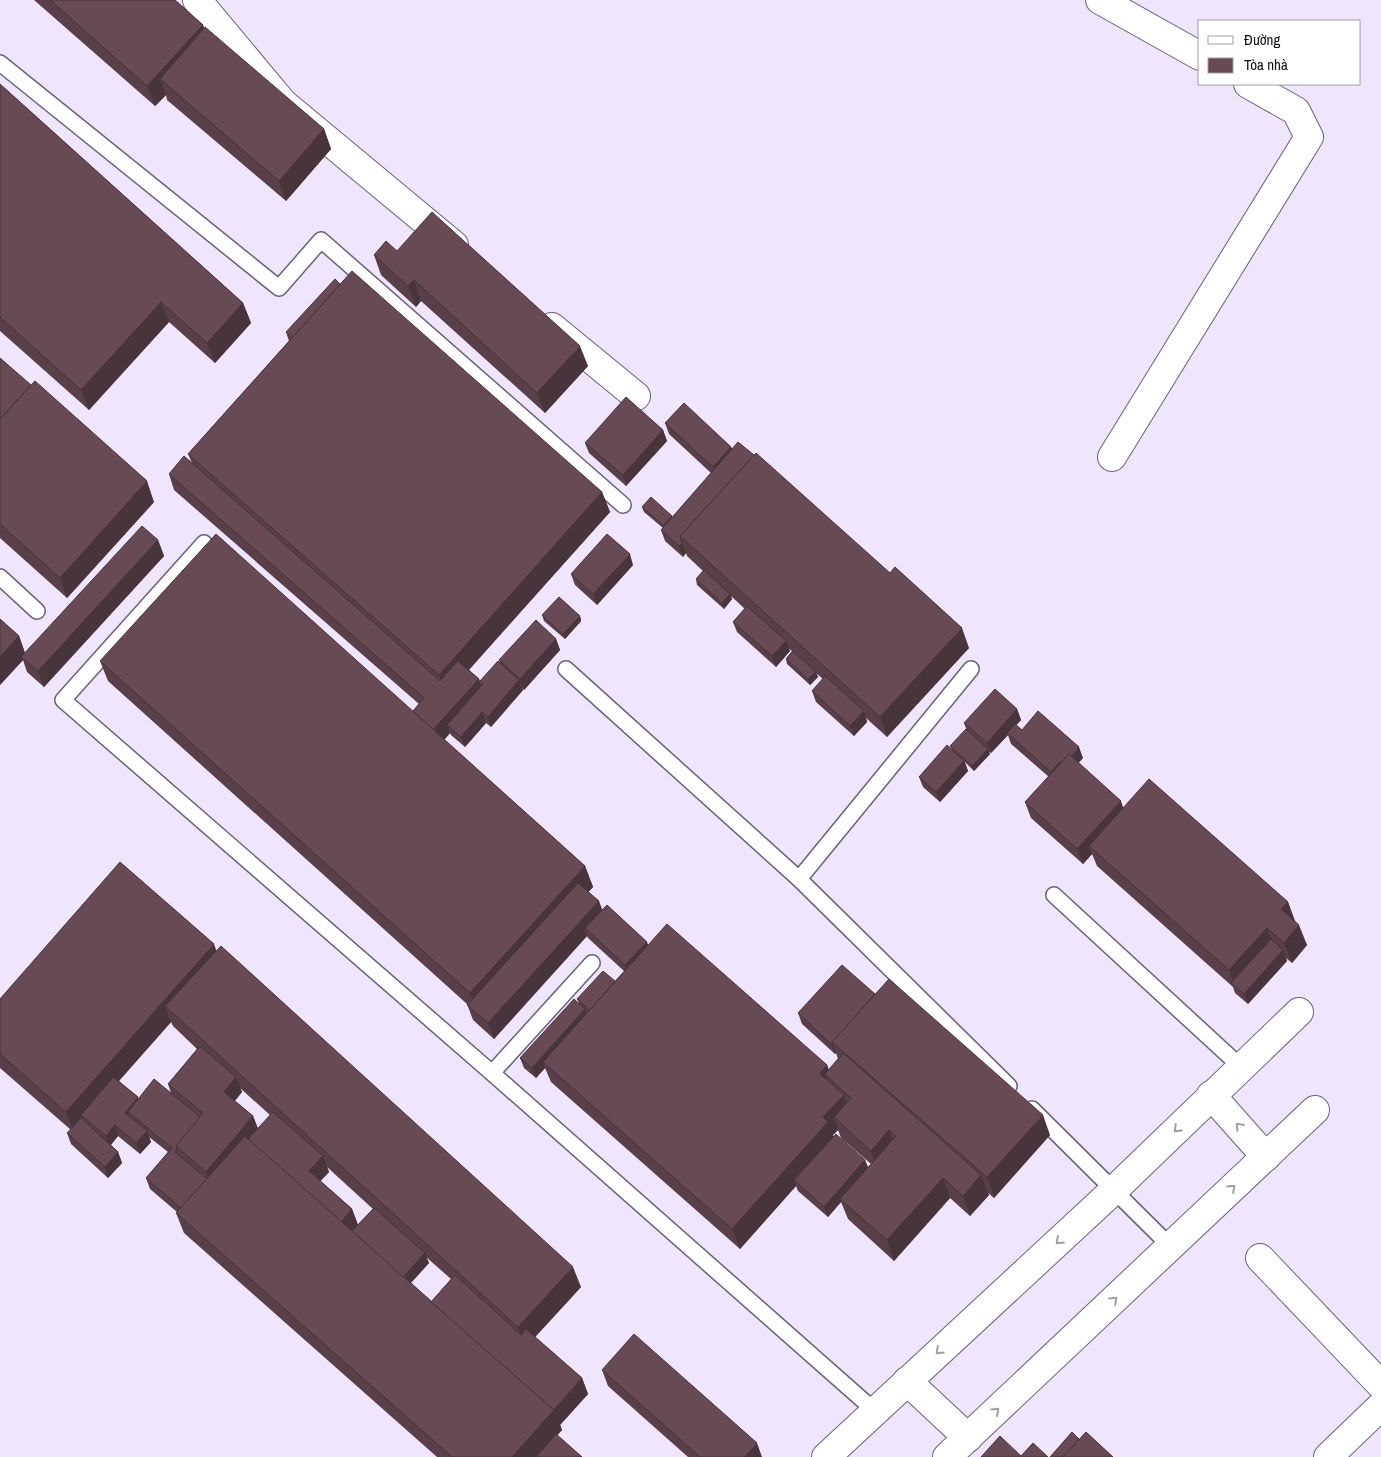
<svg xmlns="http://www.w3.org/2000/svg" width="1381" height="1457" viewBox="0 0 1381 1457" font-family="'Archivo Narrow',sans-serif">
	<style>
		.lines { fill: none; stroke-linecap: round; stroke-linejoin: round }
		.service-casing { stroke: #6b607a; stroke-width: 18 }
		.minor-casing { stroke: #6b607a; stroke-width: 30 }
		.service { stroke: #fff; stroke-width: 15 }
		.minor { stroke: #fff; stroke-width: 28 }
		.wall { fill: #594048; fill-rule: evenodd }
		.shaded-wall { fill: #48343b }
		.building { fill: #674a54; stroke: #48343b }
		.oneway { stroke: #a09ea2 }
	</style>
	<rect width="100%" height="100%" fill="#efe5fd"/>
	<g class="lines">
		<defs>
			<g id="service">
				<path d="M 0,63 L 279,288 L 321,240 L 623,505"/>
				<path d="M 204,543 L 63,700 L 492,1073 L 875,1411"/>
				<path d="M 0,577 L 37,611"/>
				<path d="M 566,669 L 799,879 L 1009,1086"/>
				<path d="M 799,879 L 971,669"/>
				<path d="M 1054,895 L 1241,1067"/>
				<path d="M 492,1073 L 592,963"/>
				<path d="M 1032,1109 L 1170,1246"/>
			</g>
			<g id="minor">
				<path d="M 197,0 L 283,103 L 454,245"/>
				<path d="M 1100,0 L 1200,56"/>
				<path d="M 552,327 L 636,396"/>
				<path d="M 1112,457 L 1309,137 L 1296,111 L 1248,84"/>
				<path d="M 1211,1095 L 1266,1157"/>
				<path d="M 1260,1258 L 1381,1385"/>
				<path d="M 907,1381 L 968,1438"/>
				<path d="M 826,1457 L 1114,1190 L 1299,1012"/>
				<path d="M 947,1457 L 1315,1110"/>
				<path d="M 1328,1457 L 1381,1406"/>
			</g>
		</defs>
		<use href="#service" class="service-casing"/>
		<use href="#minor" class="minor-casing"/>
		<use href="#service" class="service"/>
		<use href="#minor" class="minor"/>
	</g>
	<g class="wall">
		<path d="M 34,0 L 175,0 L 203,25 L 204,29 L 324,129 L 331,149 L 286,201 L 167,100 L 166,95 L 155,106 Z"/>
		<path d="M 0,84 L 243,303 L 251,323 L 215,363 L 169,322 L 89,410 L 0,331 Z"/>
		<path d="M 397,251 L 588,366 L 545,413 L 421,301 L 416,307 L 381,275 L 374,255 Z"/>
		<path d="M 340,284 L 602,492 L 610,512 L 469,670 L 479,679 L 481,686 L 480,681 L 500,663 L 499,660 L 556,639 L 560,650 L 524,690 L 522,688 L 523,690 L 491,727 L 486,723 L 465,747 L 451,735 L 450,733 L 444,740 L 585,866 L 593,887 L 588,892 L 602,910 L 648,945 L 827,1065 L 829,1070 L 838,1059 L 836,1053 L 835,1054 L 802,1024 L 798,1013 L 875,994 L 1050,1135 L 994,1198 L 987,1192 L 989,1195 L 970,1216 L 950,1198 L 894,1261 L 848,1219 L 841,1202 L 828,1217 L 798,1191 L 796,1186 L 740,1249 L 551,1082 L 545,1068 L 536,1078 L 524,1068 L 520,1058 L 579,1003 L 577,999 L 615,981 L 624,971 L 588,938 L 587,936 L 494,1039 L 473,1020 L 467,1004 L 108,681 L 100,661 L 413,711 L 419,704 L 174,490 L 169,474 L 192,463 L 188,454 L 289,341 L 286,332 ZM 838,1130 L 841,1138 L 871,1164 L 868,1167 L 865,1160 L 833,1136 L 833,1135 Z"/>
		<path d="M 0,358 L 154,502 L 67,598 L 0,538 Z"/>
		<path d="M 665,423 L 731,447 L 732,449 L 969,648 L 887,737 L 866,718 L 867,722 L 854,736 L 816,702 L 812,691 L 823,679 L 816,673 L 818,677 L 810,685 L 787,664 L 786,659 L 792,651 L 788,648 L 790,651 L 776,667 L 737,632 L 733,622 L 745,609 L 731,596 L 732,599 L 724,609 L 697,585 L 696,579 L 703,571 L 687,556 L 686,553 L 683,557 L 665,541 L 661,530 L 663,528 L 644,512 L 642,507 L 673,517 L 711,473 L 669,434 Z"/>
		<path d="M 663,430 L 667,441 L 626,486 L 589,453 L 585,443 Z"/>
		<path d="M 158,540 L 164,556 L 44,687 L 27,672 L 23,660 L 0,685 L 0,619 L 19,636 L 25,653 Z"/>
		<path d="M 633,565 L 597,605 L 575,585 L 571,574 Z"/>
		<path d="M 542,615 L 580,616 L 581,621 L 565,639 L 544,621 Z"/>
		<path d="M 1017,709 L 1021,720 L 1016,725 L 1022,730 L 1083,758 L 1078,763 L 1123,808 L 1288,902 L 1295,921 L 1307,945 L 1292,963 L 1286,958 L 1287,961 L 1248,1004 L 1235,993 L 1233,987 L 1097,866 L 1092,854 L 1083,864 L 1031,818 L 1025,802 L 1049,777 L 1011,744 L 1008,735 L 991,753 L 988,751 L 990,754 L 974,771 L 965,762 L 968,771 L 940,802 L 923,787 L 919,777 L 952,750 L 950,746 L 967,731 L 964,723 Z"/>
		<path d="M 216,951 L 581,1287 L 535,1337 L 582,1378 L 588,1394 L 560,1425 L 562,1430 L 557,1435 L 582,1457 L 437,1457 L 184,1233 L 176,1213 L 177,1212 L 150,1189 L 146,1178 L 168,1152 L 149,1137 L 151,1142 L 140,1154 L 118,1136 L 111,1145 L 118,1152 L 122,1163 L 108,1178 L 71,1144 L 67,1133 L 71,1130 L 0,1068 L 0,999 ZM 171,1022 L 173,1026 L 197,1049 L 168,1084 L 171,1093 L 138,1099 L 138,1097 L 119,1081 ZM 240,1088 L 270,1115 L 258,1129 L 253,1116 L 235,1101 L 242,1092 ZM 327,1167 L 373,1209 L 358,1225 L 352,1209 L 320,1181 L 329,1172 ZM 426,1257 L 451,1279 L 431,1302 L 411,1283 L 429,1263 Z"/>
		<path d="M 602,1370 L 762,1457 L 688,1457 L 608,1386 Z"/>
	</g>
	<g class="shaded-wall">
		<path d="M 203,25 L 210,45 L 160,79 L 166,95 L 155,106 L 147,86 Z"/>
		<path d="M 324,129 L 331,149 L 286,201 L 279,181 Z"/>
		<path d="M 414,280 L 421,301 L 416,307 L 408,286 Z"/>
		<path d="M 161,302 L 169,322 L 89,410 L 81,390 Z"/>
		<path d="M 243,303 L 251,323 L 215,363 L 207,343 Z"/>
		<path d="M 580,346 L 588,366 L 545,413 L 537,393 Z"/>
		<path d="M 663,430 L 667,441 L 626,486 L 623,475 Z"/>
		<path d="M 731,447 L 735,458 L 716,478 L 713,467 Z"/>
		<path d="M 147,481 L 154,502 L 67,598 L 60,578 Z"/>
		<path d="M 602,492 L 610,512 L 446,695 L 439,675 Z"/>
		<path d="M 158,540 L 164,556 L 44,687 L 38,671 Z"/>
		<path d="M 682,543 L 686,553 L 683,557 L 679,546 Z"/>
		<path d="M 630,554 L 633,565 L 597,605 L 593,594 Z"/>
		<path d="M 730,594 L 732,599 L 724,609 L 722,603 Z"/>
		<path d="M 580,616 L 581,621 L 565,639 L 563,634 Z"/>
		<path d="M 962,628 L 969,648 L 887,737 L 880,717 Z"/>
		<path d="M 19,636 L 26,656 L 21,657 L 23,660 L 0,685 L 0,657 Z"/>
		<path d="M 556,639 L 560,650 L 524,690 L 520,679 Z"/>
		<path d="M 786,641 L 790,651 L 776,667 L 772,656 Z"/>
		<path d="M 816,672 L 818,677 L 810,685 L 808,679 Z"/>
		<path d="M 479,679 L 485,695 L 447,725 L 450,733 L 439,746 L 433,730 Z"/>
		<path d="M 519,680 L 523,690 L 491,727 L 488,717 Z"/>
		<path d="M 1017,709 L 1021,720 L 1008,734 L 1007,733 L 1008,735 L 991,753 L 987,743 Z"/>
		<path d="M 864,711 L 867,722 L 854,736 L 850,726 Z"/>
		<path d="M 482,712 L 486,723 L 465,747 L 461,737 Z"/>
		<path d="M 1079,747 L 1083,758 L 1067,775 L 1064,765 Z"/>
		<path d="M 988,749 L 990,754 L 974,771 L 972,766 Z"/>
		<path d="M 964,761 L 968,771 L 940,802 L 936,792 Z"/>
		<path d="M 1060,762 L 1064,772 L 1055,782 L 1051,772 Z"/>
		<path d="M 1121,801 L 1126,816 L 1089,846 L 1092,854 L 1083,864 L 1077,849 Z"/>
		<path d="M 585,866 L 593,887 L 478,1014 L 470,993 Z"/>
		<path d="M 599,901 L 605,917 L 585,928 L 587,936 L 494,1039 L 488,1023 Z"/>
		<path d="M 1288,902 L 1295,922 L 1281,909 Z"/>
		<path d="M 1299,925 L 1307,945 L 1292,963 L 1284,943 Z"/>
		<path d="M 1267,928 L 1275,948 L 1235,986 L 1229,970 Z"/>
		<path d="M 647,942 L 651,952 L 629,976 L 625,965 Z"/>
		<path d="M 214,944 L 221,964 L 165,1006 L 171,1022 L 85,1119 L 81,1115 L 83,1122 L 74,1132 L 66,1112 Z"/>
		<path d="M 1283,950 L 1287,961 L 1248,1004 L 1244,994 Z"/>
		<path d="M 585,1009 L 589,1020 L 543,1062 L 545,1068 L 536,1078 L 532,1068 Z"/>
		<path d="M 833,1042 L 836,1053 L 835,1054 L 831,1044 Z"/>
		<path d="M 827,1065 L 833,1082 L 825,1074 L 831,1090 L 820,1074 Z"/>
		<path d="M 236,1077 L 242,1092 L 229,1107 L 224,1092 Z"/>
		<path d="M 844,1095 L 851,1116 L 834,1117 L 838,1130 L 833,1135 L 835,1142 L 794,1180 L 796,1186 L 740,1249 L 732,1229 L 823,1117 Z"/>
		<path d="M 138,1097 L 142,1108 L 128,1112 L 131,1121 L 125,1113 Z"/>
		<path d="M 1043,1115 L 1050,1135 L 994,1198 L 987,1177 Z"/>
		<path d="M 253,1116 L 259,1131 L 210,1183 L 206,1172 Z"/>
		<path d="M 115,1125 L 118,1136 L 109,1147 L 106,1136 Z"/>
		<path d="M 889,1130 L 896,1151 L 878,1171 L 871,1151 Z"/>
		<path d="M 147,1131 L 151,1142 L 140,1154 L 136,1143 Z"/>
		<path d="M 118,1152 L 122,1163 L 108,1178 L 105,1167 Z"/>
		<path d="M 323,1156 L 329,1172 L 315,1187 L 309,1171 Z"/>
		<path d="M 865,1160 L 869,1171 L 840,1199 L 841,1202 L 828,1217 L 824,1207 Z"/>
		<path d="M 981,1175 L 989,1195 L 970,1216 L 963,1196 Z"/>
		<path d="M 943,1178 L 950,1198 L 894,1261 L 887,1240 Z"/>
		<path d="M 352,1209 L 358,1225 L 346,1238 L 341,1222 Z"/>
		<path d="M 425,1253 L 429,1263 L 405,1289 L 402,1279 Z"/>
		<path d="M 573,1267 L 581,1287 L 526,1347 L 518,1327 Z"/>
		<path d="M 582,1378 L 588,1394 L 560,1425 L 562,1430 L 538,1457 L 512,1457 Z"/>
		<path d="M 757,1443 L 762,1457 L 745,1457 Z"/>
	</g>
	<g class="building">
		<path d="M 50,0 L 175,0 L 203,25 L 147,86 Z"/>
		<path d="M 205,27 L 324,129 L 279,181 L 160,79 Z"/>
		<path d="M 0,84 L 243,303 L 207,343 L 161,302 L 81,390 L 0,317 Z"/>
		<path d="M 432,212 L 580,346 L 537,393 L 414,280 L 408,286 L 374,255 L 386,241 L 397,251 Z"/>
		<path d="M 352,271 L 602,492 L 439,675 L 188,454 Z"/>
		<path d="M 335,279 L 340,284 L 292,338 L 286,332 Z"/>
		<path d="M 0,358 L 31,385 L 0,419 Z"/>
		<path d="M 35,381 L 147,481 L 60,578 L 0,524 L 0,419 Z"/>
		<path d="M 626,397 L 663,430 L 623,475 L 585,443 Z"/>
		<path d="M 684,403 L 731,447 L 713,467 L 665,423 Z"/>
		<path d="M 738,442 L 754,455 L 680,536 L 682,543 L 679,546 L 661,530 Z"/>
		<path d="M 756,453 L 890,573 L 895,567 L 962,628 L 880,717 L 680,536 Z"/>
		<path d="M 184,456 L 440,681 L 458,661 L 479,679 L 433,730 L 413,711 L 424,698 L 169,474 Z"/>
		<path d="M 651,497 L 672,516 L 663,525 L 642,507 Z"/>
		<path d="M 142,526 L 158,540 L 38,671 L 21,657 Z"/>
		<path d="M 216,534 L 585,866 L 470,993 L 100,661 Z"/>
		<path d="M 607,534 L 630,554 L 593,594 L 571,574 Z"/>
		<path d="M 704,570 L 730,594 L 722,603 L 696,579 Z"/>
		<path d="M 559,597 L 580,616 L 563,634 L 542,615 Z"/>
		<path d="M 747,606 L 786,641 L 772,656 L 733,622 Z"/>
		<path d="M 0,619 L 19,636 L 0,657 Z"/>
		<path d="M 536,620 L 556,639 L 520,679 L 499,660 Z"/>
		<path d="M 793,651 L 816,672 L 808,679 L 786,659 Z"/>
		<path d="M 498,661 L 519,680 L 488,717 L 482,712 L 461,737 L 447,725 L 483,684 L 480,681 Z"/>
		<path d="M 825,676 L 864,711 L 850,726 L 812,691 Z"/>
		<path d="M 995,689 L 1017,709 L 987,743 L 964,723 Z"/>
		<path d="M 1038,711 L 1079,747 L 1071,756 L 1069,754 L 1061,763 L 1060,762 L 1051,772 L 1007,733 L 1015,724 L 1022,730 Z"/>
		<path d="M 966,729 L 988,749 L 972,766 L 950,746 Z"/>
		<path d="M 947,745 L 964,761 L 936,792 L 919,777 Z"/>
		<path d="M 1069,754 L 1121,801 L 1077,849 L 1025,802 Z"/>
		<path d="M 1149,779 L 1288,902 L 1281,909 L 1299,925 L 1284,943 L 1267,928 L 1229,970 L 1089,846 Z"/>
		<path d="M 120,862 L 214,944 L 66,1112 L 0,1054 L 0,999 Z"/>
		<path d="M 578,883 L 599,901 L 488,1023 L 467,1005 Z"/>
		<path d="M 607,905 L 647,942 L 625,965 L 585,928 Z"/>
		<path d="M 667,924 L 827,1065 L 820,1074 L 844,1095 L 823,1117 L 828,1122 L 732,1229 L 543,1062 Z"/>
		<path d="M 1271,939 L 1283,950 L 1244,994 L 1231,983 Z"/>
		<path d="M 221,946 L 573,1267 L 518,1327 L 165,1006 Z"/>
		<path d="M 842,965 L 875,994 L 831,1044 L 798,1013 Z"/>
		<path d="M 603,971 L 615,981 L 590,1010 L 577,999 Z"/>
		<path d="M 889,979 L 1043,1115 L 987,1177 L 832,1042 Z"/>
		<path d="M 574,999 L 585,1009 L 532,1068 L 520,1058 Z"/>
		<path d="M 200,1046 L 236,1077 L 224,1092 L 253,1116 L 206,1172 L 176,1146 L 203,1113 L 168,1084 Z"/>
		<path d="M 843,1053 L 981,1175 L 963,1196 L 943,1178 L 887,1240 L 840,1199 L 896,1136 L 889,1130 L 871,1151 L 834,1117 L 851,1098 L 825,1074 Z"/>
		<path d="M 113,1077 L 138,1097 L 125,1113 L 147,1131 L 136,1143 L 115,1125 L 106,1136 L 81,1115 Z"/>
		<path d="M 154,1079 L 200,1117 L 176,1146 L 177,1150 L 175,1152 L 207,1179 L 181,1208 L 146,1178 L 172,1148 L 128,1112 Z"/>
		<path d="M 273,1112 L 323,1156 L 309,1171 L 352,1209 L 341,1222 L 248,1139 Z"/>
		<path d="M 81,1118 L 118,1152 L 105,1167 L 67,1133 Z"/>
		<path d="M 836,1134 L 865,1160 L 824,1207 L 794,1180 Z"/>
		<path d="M 245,1136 L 554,1410 L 512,1457 L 452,1457 L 176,1213 Z"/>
		<path d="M 374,1208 L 425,1253 L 403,1277 L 352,1231 Z"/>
		<path d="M 455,1275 L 521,1335 L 526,1329 L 582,1378 L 554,1410 L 431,1302 Z"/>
		<path d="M 634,1334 L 757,1443 L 745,1457 L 700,1457 L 602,1370 Z"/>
		<path d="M 1072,1432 L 1079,1439 L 1063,1457 L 1050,1457 Z"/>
		<path d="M 1086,1432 L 1113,1457 L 1063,1457 Z"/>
		<path d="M 556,1434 L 582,1457 L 536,1457 Z"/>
		<path d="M 1000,1436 L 1021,1456 L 1033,1443 L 1048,1457 L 981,1457 Z"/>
	</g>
	<defs><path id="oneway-chevron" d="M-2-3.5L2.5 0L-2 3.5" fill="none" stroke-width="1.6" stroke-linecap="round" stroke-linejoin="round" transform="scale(1.25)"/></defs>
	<g class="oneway">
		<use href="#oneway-chevron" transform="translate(1239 1126) rotate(-131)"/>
		<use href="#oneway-chevron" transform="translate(1177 1129) rotate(136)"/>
		<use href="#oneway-chevron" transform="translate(1232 1188) rotate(-43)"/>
		<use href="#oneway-chevron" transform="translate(1059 1241) rotate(137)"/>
		<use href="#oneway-chevron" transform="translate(1114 1300) rotate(-43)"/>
		<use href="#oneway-chevron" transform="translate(939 1351) rotate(137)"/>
		<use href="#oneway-chevron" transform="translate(996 1411) rotate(-43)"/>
	</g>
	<rect x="1198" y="20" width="162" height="65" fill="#ffffff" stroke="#a09ea2"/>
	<rect x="1208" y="36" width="25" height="8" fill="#ffffff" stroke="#a09ea2"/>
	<text x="1244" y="45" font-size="15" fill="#110d17">Đường</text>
	<rect x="1208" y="58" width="25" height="15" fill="#674a54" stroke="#a09ea2"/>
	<text x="1244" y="70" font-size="15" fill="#110d17">Tòa nhà</text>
</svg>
